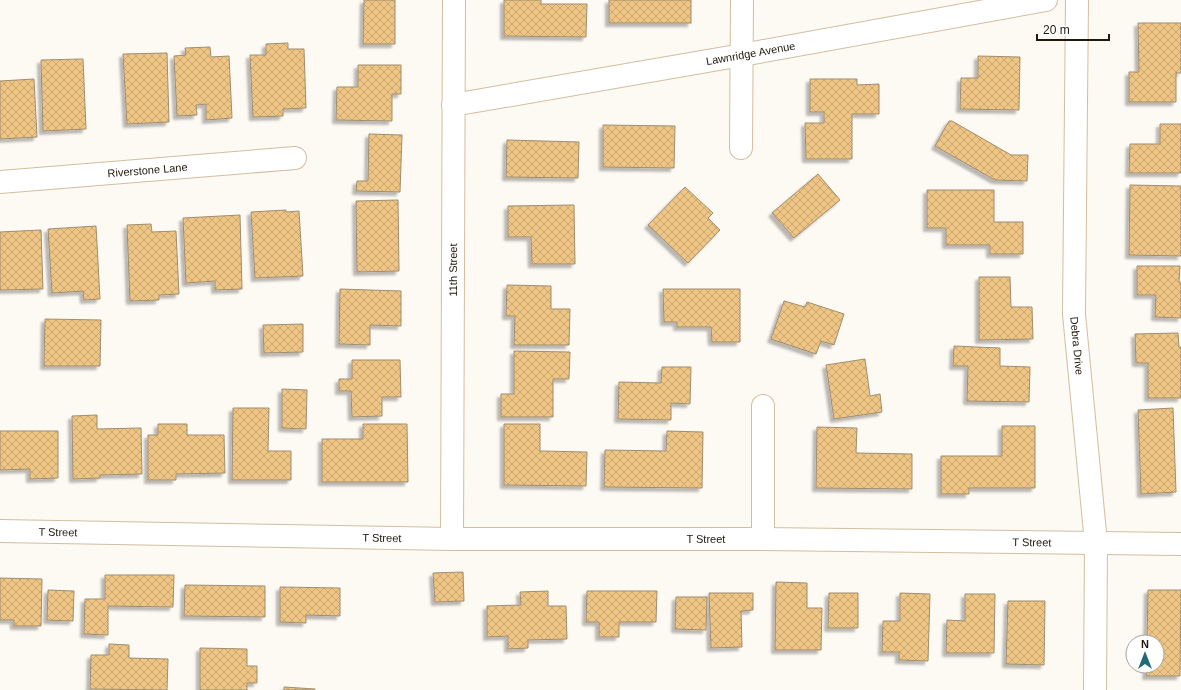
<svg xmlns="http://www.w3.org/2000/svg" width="1181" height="690" viewBox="0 0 1181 690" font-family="Helvetica,sans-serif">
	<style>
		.building { fill: url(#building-cross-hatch); stroke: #9f8d71; filter: url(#shadow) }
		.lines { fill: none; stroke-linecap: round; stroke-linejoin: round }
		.minor-casing { stroke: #d1bea1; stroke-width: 24 }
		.minor { stroke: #fff; stroke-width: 22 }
		.labels { text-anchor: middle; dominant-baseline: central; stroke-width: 3; stroke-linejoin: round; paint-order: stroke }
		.street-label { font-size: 11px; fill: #1f180d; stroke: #fff }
	</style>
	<defs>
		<pattern id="building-cross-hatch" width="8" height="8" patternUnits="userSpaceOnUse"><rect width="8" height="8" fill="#eec584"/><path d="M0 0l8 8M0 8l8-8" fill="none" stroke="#cca871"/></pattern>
		<filter id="shadow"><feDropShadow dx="-3.5" dy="3.5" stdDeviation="1" flood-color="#0004"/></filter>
	</defs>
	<rect width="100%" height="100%" fill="#fdf9f3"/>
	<g class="building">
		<path d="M 364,0 L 395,0 L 395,44 L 363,44 Z"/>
		<path d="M 504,0 L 541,0 L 541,4 L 587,4 L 586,37 L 504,36 Z"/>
		<rect x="609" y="0" width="82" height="23"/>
		<path d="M 1138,23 L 1181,23 L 1181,73 L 1176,73 L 1176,102 L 1129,102 L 1129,72 L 1139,72 Z"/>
		<path d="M 288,43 L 288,49 L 304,49 L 306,108 L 283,109 L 283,116 L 253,117 L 250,55 L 266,55 L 266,44 Z"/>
		<path d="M 210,47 L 211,57 L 229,56 L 232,118 L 206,120 L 206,104 L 196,105 L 197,115 L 177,116 L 174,56 L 186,55 L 185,48 Z"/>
		<path d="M 167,53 L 169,122 L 127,124 L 123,54 Z"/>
		<path d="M 978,56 L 1020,57 L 1019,110 L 960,109 L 961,78 L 978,78 Z"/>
		<path d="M 83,59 L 86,129 L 43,131 L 41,60 Z"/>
		<path d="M 358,65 L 401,65 L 401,94 L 392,94 L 392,121 L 336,120 L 337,87 L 358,87 Z"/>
		<path d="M 34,79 L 37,137 L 0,139 L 0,81 Z"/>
		<path d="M 810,79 L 857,79 L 857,85 L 879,84 L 879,114 L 852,114 L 852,159 L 806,159 L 805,123 L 824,123 L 824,112 L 810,112 Z"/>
		<path d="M 949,121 L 952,121 L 1011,155 L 1028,155 L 1027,181 L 995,180 L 935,146 Z"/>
		<path d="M 1160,124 L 1181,124 L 1181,173 L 1129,173 L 1130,144 L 1160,144 Z"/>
		<path d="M 603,125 L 675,126 L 674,168 L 603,167 Z"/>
		<path d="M 369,134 L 402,135 L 400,192 L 356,191 L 357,181 L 368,181 Z"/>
		<path d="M 507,140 L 579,142 L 578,178 L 506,177 Z"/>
		<path d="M 818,174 L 840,200 L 794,238 L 772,213 Z"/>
		<path d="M 1130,185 L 1181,186 L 1181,256 L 1129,255 Z"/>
		<path d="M 685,187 L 713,213 L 708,218 L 720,230 L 688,263 L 648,225 Z"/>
		<path d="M 927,190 L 994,190 L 994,222 L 1023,222 L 1023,254 L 990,254 L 990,245 L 946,245 L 946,228 L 927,228 Z"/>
		<path d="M 398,200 L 399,271 L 357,272 L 356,201 Z"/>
		<path d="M 574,205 L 575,264 L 532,264 L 531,237 L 508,237 L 508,206 Z"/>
		<path d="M 286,210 L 286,212 L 299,211 L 303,276 L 255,278 L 251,212 Z"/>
		<path d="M 240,215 L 242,289 L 215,290 L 215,281 L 186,283 L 183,218 Z"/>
		<path d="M 151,224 L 152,232 L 176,231 L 179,294 L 159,295 L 159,300 L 130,301 L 127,225 Z"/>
		<path d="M 96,226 L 100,299 L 84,300 L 83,291 L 52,293 L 48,229 Z"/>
		<path d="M 41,230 L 43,289 L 0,290 L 0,232 Z"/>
		<path d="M 1137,266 L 1180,266 L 1179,282 L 1181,282 L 1181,318 L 1155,317 L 1156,295 L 1137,295 Z"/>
		<path d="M 979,277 L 1010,277 L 1011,307 L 1032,307 L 1033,339 L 979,340 Z"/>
		<path d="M 507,285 L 551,286 L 551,309 L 570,309 L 569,345 L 514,345 L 515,316 L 506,316 Z"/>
		<path d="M 340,289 L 401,291 L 401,326 L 370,325 L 370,345 L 339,344 Z"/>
		<path d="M 663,289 L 740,289 L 740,342 L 712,342 L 711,327 L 677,327 L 677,322 L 664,322 Z"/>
		<path d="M 784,301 L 805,307 L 807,302 L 844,314 L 834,345 L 821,341 L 816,354 L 771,339 Z"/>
		<path d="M 45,319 L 101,320 L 100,366 L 44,366 Z"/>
		<path d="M 303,324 L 303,352 L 264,353 L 263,325 Z"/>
		<path d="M 1178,333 L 1179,347 L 1181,347 L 1181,398 L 1148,398 L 1148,363 L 1136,363 L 1135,334 Z"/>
		<path d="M 954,346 L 1000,348 L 1000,366 L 1030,367 L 1029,402 L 967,401 L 968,366 L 953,366 Z"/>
		<path d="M 514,351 L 570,352 L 569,379 L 553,379 L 553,417 L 501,417 L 501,394 L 514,394 Z"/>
		<path d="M 865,359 L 870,396 L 880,394 L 882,412 L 834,419 L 826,365 Z"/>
		<path d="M 352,360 L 400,360 L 401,397 L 382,397 L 382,416 L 352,417 L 351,391 L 339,391 L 339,379 L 352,379 Z"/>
		<path d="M 662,367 L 691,367 L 690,404 L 671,403 L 671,420 L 618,419 L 619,382 L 661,383 Z"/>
		<path d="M 282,389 L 307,390 L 306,429 L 282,428 Z"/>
		<path d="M 233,408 L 269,408 L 268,451 L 291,451 L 291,480 L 232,480 Z"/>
		<path d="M 1173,408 L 1176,492 L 1141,494 L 1138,410 Z"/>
		<path d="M 97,415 L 97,429 L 141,428 L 142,474 L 100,475 L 100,478 L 73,479 L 72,416 Z"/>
		<path d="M 158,424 L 187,424 L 187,435 L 224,435 L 225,473 L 176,474 L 176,480 L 148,480 L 148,435 L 158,435 Z"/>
		<path d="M 363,424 L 407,424 L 408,482 L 322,482 L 322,439 L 363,439 Z"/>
		<path d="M 504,424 L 540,424 L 540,451 L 587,452 L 586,486 L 504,485 Z"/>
		<path d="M 1002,426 L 1035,426 L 1035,488 L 969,488 L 969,494 L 941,494 L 941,456 L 1002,456 Z"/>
		<path d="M 817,427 L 857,428 L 856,453 L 912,454 L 912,489 L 816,488 Z"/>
		<path d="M 0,431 L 58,431 L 58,478 L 30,479 L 30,469 L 0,470 Z"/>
		<path d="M 667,431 L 703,432 L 702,488 L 604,487 L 605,450 L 666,451 Z"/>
		<path d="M 463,572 L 464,601 L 435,602 L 433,573 Z"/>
		<path d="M 105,575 L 174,575 L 173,607 L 108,606 L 108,635 L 84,634 L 85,599 L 105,599 Z"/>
		<path d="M 0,578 L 42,579 L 41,626 L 14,626 L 14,620 L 0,620 Z"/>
		<path d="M 776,582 L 807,583 L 807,608 L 822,608 L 821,650 L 775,650 Z"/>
		<path d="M 185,585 L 265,586 L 265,617 L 184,616 Z"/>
		<path d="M 280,587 L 340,588 L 340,616 L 306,615 L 306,623 L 280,622 Z"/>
		<path d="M 48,590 L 74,591 L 73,621 L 47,620 Z"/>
		<path d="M 1148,590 L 1181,590 L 1180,676 L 1146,676 L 1147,666 L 1157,666 L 1157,642 L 1147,642 Z"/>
		<path d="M 548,591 L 548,606 L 566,606 L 567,639 L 528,640 L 528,648 L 508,649 L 508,636 L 487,637 L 487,606 L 521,605 L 520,592 Z"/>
		<path d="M 587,591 L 657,591 L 656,622 L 619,622 L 619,637 L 599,637 L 599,622 L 586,622 Z"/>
		<path d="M 709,593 L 753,593 L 753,610 L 741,611 L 742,647 L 711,648 Z"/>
		<path d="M 829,593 L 858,593 L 858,628 L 828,628 Z"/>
		<path d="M 900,593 L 930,594 L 928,661 L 899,660 L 899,652 L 882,652 L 883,621 L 900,621 Z"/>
		<path d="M 965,594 L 995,594 L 994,653 L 946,653 L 947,620 L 965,621 Z"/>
		<path d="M 676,597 L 707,597 L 706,630 L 675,629 Z"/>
		<path d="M 1008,601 L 1045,601 L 1044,665 L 1006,664 Z"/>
		<path d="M 109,644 L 129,645 L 129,658 L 168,659 L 167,690 L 90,689 L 91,655 L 109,655 Z"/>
		<path d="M 200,648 L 247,649 L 247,666 L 257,666 L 257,683 L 247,683 L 247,690 L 200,690 Z"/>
		<path d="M 284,687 L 315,689 L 315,690 L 284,690 Z"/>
	</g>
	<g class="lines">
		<defs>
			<g id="minor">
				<path id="s1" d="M 1077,0 L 1074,314 L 1096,543 L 1095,690"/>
				<path id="s2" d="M 453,105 L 742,55 L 1046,0"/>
				<path d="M 741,148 L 742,0"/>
				<path id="s3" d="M 0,182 L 295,158"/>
				<path d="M 763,406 L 763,539"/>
				<path id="s4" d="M 0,531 L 452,539 L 763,539 L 1181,544"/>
				<path id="s5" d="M 452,539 L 454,0"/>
			</g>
		</defs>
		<use href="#minor" class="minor-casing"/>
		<use href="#minor" class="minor"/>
	</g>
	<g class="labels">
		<g class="street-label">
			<text stroke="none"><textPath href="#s2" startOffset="302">Lawnridge Avenue</textPath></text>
			<text stroke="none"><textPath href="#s3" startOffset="148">Riverstone Lane</textPath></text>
			<text stroke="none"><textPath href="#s5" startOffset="269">11th Street</textPath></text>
			<text stroke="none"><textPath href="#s1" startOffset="346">Debra Drive</textPath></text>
			<text stroke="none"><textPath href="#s4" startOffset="58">T Street</textPath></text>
			<text stroke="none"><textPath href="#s4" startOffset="382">T Street</textPath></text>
			<text stroke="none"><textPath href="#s4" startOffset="706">T Street</textPath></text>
			<text stroke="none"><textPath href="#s4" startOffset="1032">T Street</textPath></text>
		</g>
	</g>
	<g transform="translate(1145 654)"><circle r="19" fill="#ffffff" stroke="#a5a39e"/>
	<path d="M0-3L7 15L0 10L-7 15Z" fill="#206976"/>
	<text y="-6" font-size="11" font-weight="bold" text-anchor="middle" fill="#1f180d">N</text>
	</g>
	<path d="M1037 34v6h72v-6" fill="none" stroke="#1f180d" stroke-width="2"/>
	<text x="1043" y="34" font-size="12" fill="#1f180d" stroke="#ffffff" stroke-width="3" paint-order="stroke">20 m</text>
</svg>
